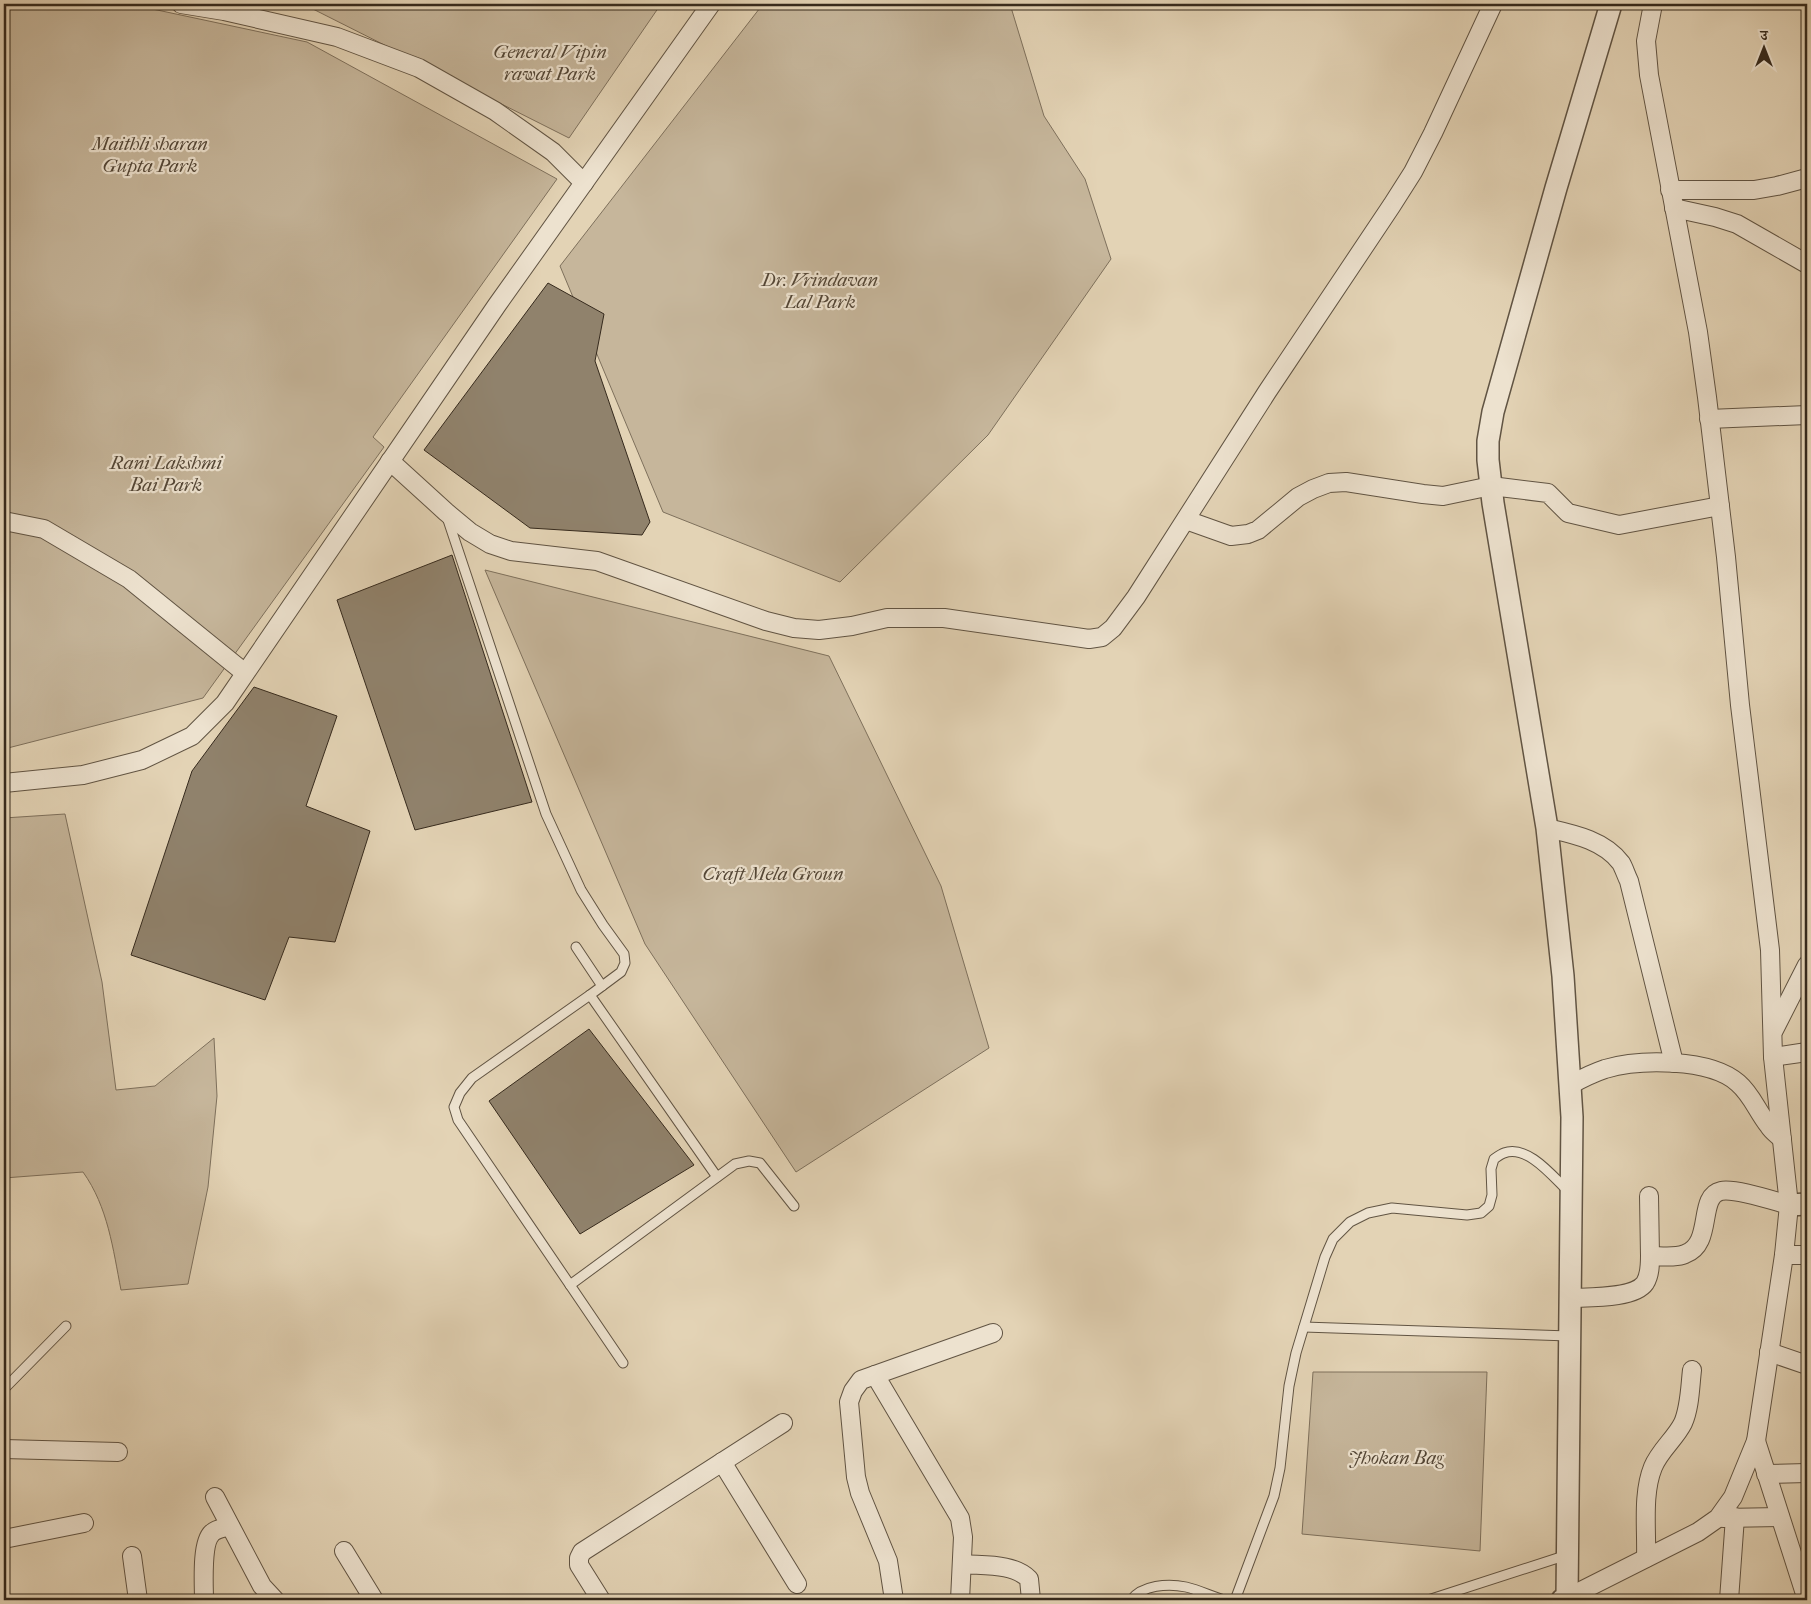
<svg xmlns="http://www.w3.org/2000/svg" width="1811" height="1604" viewBox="0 0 1811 1604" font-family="'IM FELL French Canon','Noto Serif Devanagari',serif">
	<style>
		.green { fill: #c6b69b; stroke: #7e705c }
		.building { fill: #90826c; stroke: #362a1d }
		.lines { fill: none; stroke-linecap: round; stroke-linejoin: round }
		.service-casing { stroke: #615443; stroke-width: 11 }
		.minor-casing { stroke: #615443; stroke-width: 20 }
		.tertiary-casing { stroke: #615443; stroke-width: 24 }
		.service { stroke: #ede2cf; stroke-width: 9 }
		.minor { stroke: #ede2cf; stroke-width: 18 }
		.tertiary { stroke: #ede2cf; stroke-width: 21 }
		.labels { text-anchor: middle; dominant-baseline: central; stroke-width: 4.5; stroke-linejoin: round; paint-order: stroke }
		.park-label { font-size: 19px; font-style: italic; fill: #534636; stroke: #ede2cf }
	</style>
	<rect width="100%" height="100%" fill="#e3d3b5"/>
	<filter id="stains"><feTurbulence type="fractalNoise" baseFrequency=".004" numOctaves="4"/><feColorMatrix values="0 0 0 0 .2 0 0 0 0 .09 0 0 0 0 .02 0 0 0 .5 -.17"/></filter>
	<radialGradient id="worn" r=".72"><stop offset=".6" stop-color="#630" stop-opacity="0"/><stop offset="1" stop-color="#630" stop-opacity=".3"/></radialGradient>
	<g class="green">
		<path d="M 4,4 L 129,4 L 307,42 L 557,179 L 373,437 L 384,447 L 203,698 L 4,749 Z"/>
		<path d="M 303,4 L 661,4 L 569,138 Z"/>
		<path d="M 763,4 L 1010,4 L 1044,116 L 1085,179 L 1111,259 L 988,435 L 840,582 L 663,512 L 560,266 Z"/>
		<path d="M 485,570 L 829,656 L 941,886 L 989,1048 L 796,1172 L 645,944 Z"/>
		<path d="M 65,814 L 102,982 L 116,1090 L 155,1086 L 214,1038 L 217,1096 L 208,1187 L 188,1284 L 121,1290 C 113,1249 108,1207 83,1172 L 4,1178 L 4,818 Z"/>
		<path d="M 1313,1372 L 1487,1372 L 1480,1551 L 1302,1534 Z"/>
	</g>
	<g class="building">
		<path d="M 548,283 L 604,314 L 595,361 L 650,522 L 642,535 L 530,528 L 424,450 Z"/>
		<path d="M 452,555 L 532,802 L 415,830 L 337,600 Z"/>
		<path d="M 254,687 L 337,716 L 306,806 L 370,831 L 335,942 L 289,937 L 265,1000 L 131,955 L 192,771 Z"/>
		<path d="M 589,1029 L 694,1165 L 580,1234 L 489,1101 Z"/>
	</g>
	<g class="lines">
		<defs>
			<g id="service">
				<path d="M 447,517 L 546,814 L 581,890 L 603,925 L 624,954 L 625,963 L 621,972 L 590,995 L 717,1177"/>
				<path d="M 576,947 L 602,986"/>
				<path d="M 590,995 L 472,1078 L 460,1093 L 454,1107 L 458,1120 L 623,1363"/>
				<path d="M 570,1285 L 735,1164 L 749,1161 L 760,1163 L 794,1206"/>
				<path d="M 1304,1327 L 1569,1336"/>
				<path d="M 4,1389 L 66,1326"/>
				<path d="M 1131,1600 C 1142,1585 1168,1583 1186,1587 C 1199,1590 1211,1596 1224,1600"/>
				<path d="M 1235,1600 L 1274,1496 L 1280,1468 L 1289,1386 L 1296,1353 L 1325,1257 L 1333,1239 L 1350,1222 L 1368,1213 L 1392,1208 L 1467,1215 L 1481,1213 L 1489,1206 L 1492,1195 L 1491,1169 L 1494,1159 C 1497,1157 1501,1154 1504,1153 C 1528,1144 1554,1178 1569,1192"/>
				<path d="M 1428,1600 L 1567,1555"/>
			</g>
			<g id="minor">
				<path d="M 181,4 L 224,11 L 337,37 L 419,68 L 495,111 L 553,152 L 584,183"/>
				<path d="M 1670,190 L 1754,190 L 1777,186 L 1807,178"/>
				<path d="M 1674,208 L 1715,217 L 1737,224 L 1807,264"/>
				<path d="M 1709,419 L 1807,415"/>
				<path d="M 390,461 L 446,512 L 470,532 L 490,544 L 511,551 L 597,561 L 766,621 L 794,628 L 819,630 L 852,626 L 887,618 L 944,618 L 1089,639 L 1102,637 L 1113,628 L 1136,597 L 1267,392 L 1392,205 L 1413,172 L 1433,133 L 1493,4"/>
				<path d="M 1186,520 L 1231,536 L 1248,534 L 1258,530 L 1298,497 L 1313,489 L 1329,483 L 1346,482 L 1423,494 L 1443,496 L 1491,486 L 1548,493 L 1568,513 L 1619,525 L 1720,506"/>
				<path d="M 4,521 L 44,529 L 129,579 L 245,673"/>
				<path d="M 4,783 L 83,775 L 142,760 L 192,736 L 225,703 L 497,305 L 711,4"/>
				<path d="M 1547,828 C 1573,834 1604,840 1621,863 C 1624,868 1626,875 1629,881 L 1674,1063"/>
				<path d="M 1774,1030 L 1807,965"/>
				<path d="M 1773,1057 L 1807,1052"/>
				<path d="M 1570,1085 C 1581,1079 1593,1073 1605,1069 C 1639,1059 1710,1058 1738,1083 C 1752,1095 1757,1111 1769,1126 C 1772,1131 1778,1135 1782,1139"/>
				<path d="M 1649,1196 L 1650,1256"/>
				<path d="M 1784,1255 L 1807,1255"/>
				<path d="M 1570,1298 C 1589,1297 1634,1299 1645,1283 C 1650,1275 1650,1265 1650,1256 C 1661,1256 1676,1258 1685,1254 C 1714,1244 1697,1196 1721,1191 C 1735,1188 1774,1201 1789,1205"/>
				<path d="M 1769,1352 L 1807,1365"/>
				<path d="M 875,1375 L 960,1518 L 963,1537 L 960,1600"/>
				<path d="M 1756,1441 L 1807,1600"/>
				<path d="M 4,1449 L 118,1452"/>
				<path d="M 722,1462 L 797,1584"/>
				<path d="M 1766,1474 L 1807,1473"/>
				<path d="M 215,1497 L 262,1586 L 275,1600"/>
				<path d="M 1723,1518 L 1780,1517"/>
				<path d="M 4,1539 L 84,1523"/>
				<path d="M 344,1551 L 374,1600"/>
				<path d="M 132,1556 L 138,1600"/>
				<path d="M 1646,1558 C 1647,1529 1642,1494 1653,1467 C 1660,1450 1675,1439 1683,1423 C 1690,1407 1690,1387 1692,1370"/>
				<path d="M 962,1564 C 984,1566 1013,1563 1029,1579 L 1031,1600"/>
				<path d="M 1567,1598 L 1698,1532 L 1718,1518 L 1733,1497 L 1756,1441 L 1784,1255 L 1789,1205 L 1773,1057 L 1770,950 L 1740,705 L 1726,557 L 1707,397 L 1698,332 L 1649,75 L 1646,41 L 1653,4"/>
				<path d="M 204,1600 C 204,1585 201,1543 212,1533 C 217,1528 224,1528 230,1526"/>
				<path d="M 601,1600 L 579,1565 L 579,1558 L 582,1552 L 783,1423"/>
				<path d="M 894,1600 L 888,1561 L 860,1493 L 856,1477 L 849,1402 L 853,1391 L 861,1380 L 993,1333"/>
				<path d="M 1729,1600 L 1735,1517"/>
			</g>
			<g id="tertiary">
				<path d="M 1789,1205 L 1807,1204"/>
				<path d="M 1562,1600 L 1567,1598 L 1572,1117 L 1563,976 L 1547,828 L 1493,503 L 1488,460 L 1488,441 L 1493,412 L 1556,188 L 1611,4"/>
			</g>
		</defs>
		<use href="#service" class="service-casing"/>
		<use href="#minor" class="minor-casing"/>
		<use href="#tertiary" class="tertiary-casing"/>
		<use href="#service" class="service"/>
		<use href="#minor" class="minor"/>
		<use href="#tertiary" class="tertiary"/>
	</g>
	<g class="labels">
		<g class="park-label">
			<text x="550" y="52">General Vipin<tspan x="550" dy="22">rawat Park</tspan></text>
			<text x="150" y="144">Maithli sharan<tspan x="150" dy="22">Gupta Park</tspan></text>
			<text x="820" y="280">Dr. Vrindavan<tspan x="820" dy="22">Lal Park</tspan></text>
			<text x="166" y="463">Rani Lakshmi<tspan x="166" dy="22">Bai Park</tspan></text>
			<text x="773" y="874">Craft Mela Groun</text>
			<text x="1396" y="1458">Jhokan Bag</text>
		</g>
	</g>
	<rect width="1811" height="1604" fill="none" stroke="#e3d3b5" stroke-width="20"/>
	<rect x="5" y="5" width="1801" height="1594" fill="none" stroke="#362a1d" stroke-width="2.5"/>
	<rect x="10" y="10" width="1791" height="1584" fill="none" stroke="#362a1d"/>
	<g transform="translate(1764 48)" stroke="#ede2cf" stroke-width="4" paint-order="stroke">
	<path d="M0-4L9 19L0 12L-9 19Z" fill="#362a1d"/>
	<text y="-8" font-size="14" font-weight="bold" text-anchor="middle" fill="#362a1d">उ</text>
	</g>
	<rect width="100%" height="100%" filter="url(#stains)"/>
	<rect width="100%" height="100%" fill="url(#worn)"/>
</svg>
